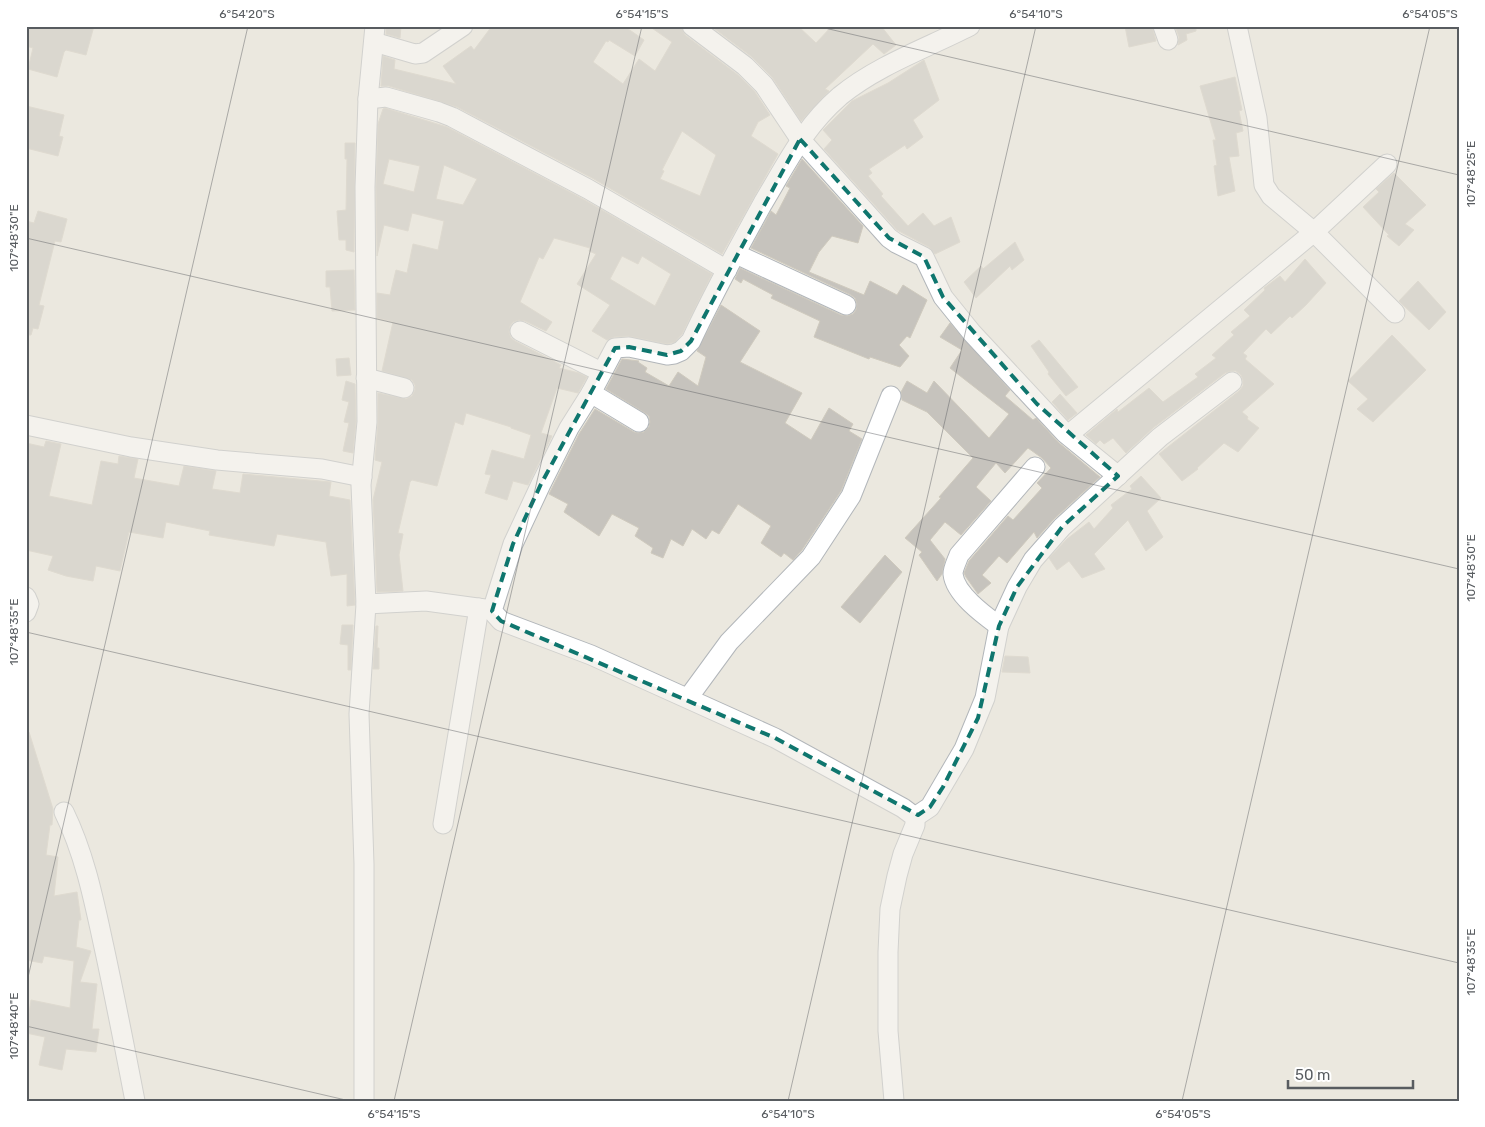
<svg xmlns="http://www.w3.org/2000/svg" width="1485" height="1127" viewBox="0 0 1485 1127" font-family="Rubik,sans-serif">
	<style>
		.building { fill: #c6c3bd; stroke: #cfcabe; fill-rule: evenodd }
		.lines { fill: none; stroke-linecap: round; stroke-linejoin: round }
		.minor-casing { stroke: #b2b6ba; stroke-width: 21 }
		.minor { stroke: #fff; stroke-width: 19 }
		.marked { fill: none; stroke: #0f766e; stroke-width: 4; stroke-dasharray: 10 6; stroke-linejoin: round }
		.ticks { fill: none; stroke: #585c60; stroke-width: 1; stroke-opacity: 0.45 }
		.neatline { fill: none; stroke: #585c60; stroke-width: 2 }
		.ticks-label { font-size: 12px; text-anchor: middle; fill: #585c60 }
	</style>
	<rect width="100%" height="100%" fill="#ebe8df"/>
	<g class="building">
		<path d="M 28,26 L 94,26 L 86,55 L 66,50 L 64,52 L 57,77 L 28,69 L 33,48 L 26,46 Z"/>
		<path d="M 386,26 L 401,26 L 400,38 L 386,34 Z"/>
		<path d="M 492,26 L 624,26 L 644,40 L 635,56 L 609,40 L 608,42 L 606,41 L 593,62 L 623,84 L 639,59 L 655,71 L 672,42 L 649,26 L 681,26 L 685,35 L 738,75 L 755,92 L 770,115 L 758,122 L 751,136 L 778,154 L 722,254 L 594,179 L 457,107 L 389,86 L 381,86 L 383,56 L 395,60 L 394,69 L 456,84 L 443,66 L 471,46 L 474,50 ZM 682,131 L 716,155 L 700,196 L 660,179 L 664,171 L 662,170 Z"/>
		<path d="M 711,26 L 798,26 L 816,43 L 832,26 L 881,26 L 896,45 L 884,54 L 873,44 L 825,89 L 829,91 L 801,121 L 772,77 L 752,57 Z"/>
		<path d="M 1125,26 L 1152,26 L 1156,41 L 1129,47 Z"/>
		<path d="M 1175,26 L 1196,26 L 1196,31 L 1186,34 L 1187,40 L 1178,45 L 1179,37 Z"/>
		<path d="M 924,60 L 939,100 L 913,120 L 923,137 L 907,149 L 905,145 L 869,169 L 872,173 L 868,176 L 883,194 L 881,196 L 908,226 L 923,213 L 934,226 L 951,217 L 960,242 L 935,254 L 929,247 L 897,230 L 824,149 L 832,140 L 823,130 L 852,101 L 888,83 Z"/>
		<path d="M 1235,77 L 1242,110 L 1239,111 L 1243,131 L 1236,133 L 1239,156 L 1229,157 L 1235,191 L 1218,196 L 1214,166 L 1217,165 L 1213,140 L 1216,140 L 1200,86 Z"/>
		<path d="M 26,106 L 64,115 L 59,136 L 63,137 L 58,156 L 26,148 Z"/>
		<path d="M 385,108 L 447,127 L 583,199 L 712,274 L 682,334 L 675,342 L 667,344 L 628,336 L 614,337 L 607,340 L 592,331 L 610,305 L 577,284 L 596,254 L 589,251 L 590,248 L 554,238 L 543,259 L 539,257 L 520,302 L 552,322 L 546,331 L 525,321 L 519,320 L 513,322 L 510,326 L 509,332 L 511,338 L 515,341 L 561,365 L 559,368 L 579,373 L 587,377 L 578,393 L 557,388 L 541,433 L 552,436 L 528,485 L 513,481 L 507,500 L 485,493 L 491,475 L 485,474 L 492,450 L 524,459 L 531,435 L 511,428 L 511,427 L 466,413 L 463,425 L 455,422 L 437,486 L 412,480 L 410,482 L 398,533 L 403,534 L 399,555 L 403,591 L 377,592 L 373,500 L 382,462 L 375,460 L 378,423 L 378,393 L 406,399 L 412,396 L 415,390 L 415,385 L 412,380 L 382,371 L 393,322 L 377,318 L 377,293 L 390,295 L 396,270 L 407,273 L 413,244 L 438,250 L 444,221 L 412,213 L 408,231 L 384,225 L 377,256 L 376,187 L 378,124 L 383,109 ZM 389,159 L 420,166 L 414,192 L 383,184 ZM 444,165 L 477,179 L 463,205 L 436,199 ZM 622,256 L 638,264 L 642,256 L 671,274 L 655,306 L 610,279 Z"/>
		<path d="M 345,143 L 355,143 L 354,252 L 346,250 L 346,240 L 339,240 L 337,211 L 346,210 L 347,159 L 345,159 Z"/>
		<path d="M 802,159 L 863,226 L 858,243 L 832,236 L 819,252 L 809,272 L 864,295 L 870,281 L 897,295 L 903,285 L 927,300 L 910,338 L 907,336 L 899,345 L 909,356 L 900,367 L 870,357 L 869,359 L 814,337 L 820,321 L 771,298 L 773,295 L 743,279 L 741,283 L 735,279 L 740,268 L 841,315 L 847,316 L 853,314 L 856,310 L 857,304 L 855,298 L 851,295 L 751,248 L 771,211 L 776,215 L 790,188 L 786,186 Z"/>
		<path d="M 1394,173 L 1426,205 L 1405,224 L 1414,230 L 1399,246 L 1387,236 L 1389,235 L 1363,207 L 1379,192 L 1376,189 Z"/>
		<path d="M 38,211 L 67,219 L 61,242 L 55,241 L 39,305 L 44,306 L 38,329 L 33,328 L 31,335 L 26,335 L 26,221 L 34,223 Z"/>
		<path d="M 1015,242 L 1024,260 L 1012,270 L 1010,266 L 976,298 L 964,282 L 981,266 L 983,269 Z"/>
		<path d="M 1305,259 L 1326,283 L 1306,305 L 1292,318 L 1290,316 L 1271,334 L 1266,329 L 1243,353 L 1247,356 L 1245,359 L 1274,384 L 1242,412 L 1248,417 L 1247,419 L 1259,428 L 1238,452 L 1224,443 L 1197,468 L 1198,469 L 1182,481 L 1159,454 L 1239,391 L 1243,386 L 1243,380 L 1241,375 L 1236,371 L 1231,371 L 1225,373 L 1153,428 L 1126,453 L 1113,438 L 1104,444 L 1100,440 L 1096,444 L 1086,435 L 1117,409 L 1118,412 L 1149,388 L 1163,402 L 1198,377 L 1195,374 L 1216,358 L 1212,355 L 1234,335 L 1231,332 L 1250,316 L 1244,310 L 1265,290 L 1264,288 L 1280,276 L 1285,282 Z"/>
		<path d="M 354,270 L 355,310 L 332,311 L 330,287 L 326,287 L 326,271 Z"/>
		<path d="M 1418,281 L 1446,312 L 1429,330 L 1399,301 Z"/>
		<path d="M 721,305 L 760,331 L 740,362 L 802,393 L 785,423 L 811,440 L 829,408 L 853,424 L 849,431 L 862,439 L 841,491 L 802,550 L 793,560 L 784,553 L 781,557 L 761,543 L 771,526 L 738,504 L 719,534 L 712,530 L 706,539 L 692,529 L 683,546 L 671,539 L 663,558 L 651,553 L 653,548 L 635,536 L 639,528 L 612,514 L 599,536 L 564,512 L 568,504 L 549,494 L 579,434 L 595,409 L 634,432 L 638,433 L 644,432 L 649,427 L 650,422 L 649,416 L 645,413 L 606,389 L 622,359 L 639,361 L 638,362 L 647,368 L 645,372 L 669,386 L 678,372 L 698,386 L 706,357 L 697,351 Z"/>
		<path d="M 950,323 L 1010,390 L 1005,396 L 1033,420 L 1036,418 L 1058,442 L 1100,477 L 1054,519 L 1037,538 L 1034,532 L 1007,563 L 999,556 L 982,575 L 991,583 L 978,594 L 966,577 L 964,573 L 969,561 L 1008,516 L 1013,520 L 1042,488 L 1037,483 L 1051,468 L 1042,458 L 1028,448 L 1005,473 L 996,463 L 976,487 L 991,501 L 961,535 L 945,522 L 930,540 L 945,559 L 942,574 L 937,581 L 919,555 L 922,552 L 905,538 L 941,498 L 939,497 L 973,458 L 927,412 L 902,400 L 901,392 L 907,381 L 927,393 L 934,381 L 989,438 L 1009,414 L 950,368 L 962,350 L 940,337 Z"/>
		<path d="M 1392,335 L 1426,370 L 1373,422 L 1357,409 L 1368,399 L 1348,381 Z"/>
		<path d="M 1039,340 L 1078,387 L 1066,396 L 1048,374 L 1049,372 L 1031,346 Z"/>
		<path d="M 349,358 L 351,375 L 337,376 L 336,359 Z"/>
		<path d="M 346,381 L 355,384 L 356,422 L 353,453 L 343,451 L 349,423 L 344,422 L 349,402 L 342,400 Z"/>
		<path d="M 1060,394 L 1077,413 L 1068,420 L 1052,402 Z"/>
		<path d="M 46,441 L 61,444 L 49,496 L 92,505 L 101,461 L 118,464 L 119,456 L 138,459 L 134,478 L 179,486 L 184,466 L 216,471 L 212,489 L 240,493 L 243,474 L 331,482 L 329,496 L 350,500 L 355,605 L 347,606 L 347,574 L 331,576 L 326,542 L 277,534 L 274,546 L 209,535 L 210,531 L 166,522 L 163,538 L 129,532 L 120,571 L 96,566 L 93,581 L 66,576 L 48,570 L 53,556 L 26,550 L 26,443 L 44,447 Z"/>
		<path d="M 1141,476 L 1161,498 L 1147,511 L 1163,537 L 1146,551 L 1128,520 L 1094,554 L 1105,569 L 1082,578 L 1069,561 L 1057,570 L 1049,558 L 1067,539 L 1089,522 L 1094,529 L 1113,508 L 1111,505 L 1132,489 L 1130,486 Z"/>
		<path d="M 885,555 L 902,572 L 860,623 L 841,607 Z"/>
		<path d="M 342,625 L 353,625 L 351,670 L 348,670 L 348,645 L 340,644 Z"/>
		<path d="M 376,626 L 378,626 L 377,648 L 379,648 L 379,669 L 373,669 Z"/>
		<path d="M 1005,656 L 1028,657 L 1030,673 L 1002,672 Z"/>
		<path d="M 29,732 L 53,809 L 52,825 L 50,825 L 46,855 L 58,857 L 54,896 L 77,892 L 81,920 L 79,920 L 76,947 L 91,951 L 80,982 L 97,984 L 92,1029 L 99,1029 L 96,1052 L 66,1049 L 62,1070 L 39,1065 L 45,1037 L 26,1033 L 31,1000 L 70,1008 L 74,961 L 44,956 L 42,963 L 26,960 L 26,847 L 29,822 L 26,822 L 28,807 L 26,807 L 26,733 Z"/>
	</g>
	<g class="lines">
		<defs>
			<g id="minor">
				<path d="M 692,26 L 745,66 L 764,85 L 800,139 L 889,238 L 896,243 L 924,257 L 943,297 L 972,333 L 1065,433 L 1118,476"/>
				<path d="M 1163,26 L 1168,40"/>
				<path d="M 1237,26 L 1257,118 L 1264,185 L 1271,196 L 1314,232 L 1395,313"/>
				<path d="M 374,42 L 415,54 L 423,53 L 463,26"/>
				<path d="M 368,99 L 386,97 L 439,112 L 452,117 L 588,189 L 727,270"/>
				<path d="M 736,254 L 846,305"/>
				<path d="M 520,331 L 601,372"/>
				<path d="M 366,378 L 404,388"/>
				<path d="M 591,393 L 639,422"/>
				<path d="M 26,425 L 131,447 L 217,460 L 322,469 L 362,477"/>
				<path d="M 1068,435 L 1314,232 L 1387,164"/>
				<path d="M 26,597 L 29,604 L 26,612"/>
				<path d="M 366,604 L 426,601 L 492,610"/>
				<path d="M 999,626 C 984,615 955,594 953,574 C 953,568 957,561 959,555 L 1035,467"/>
				<path d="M 688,698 L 729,642 L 811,557 L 851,496 L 891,396"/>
				<path d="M 64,812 C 85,855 94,901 104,947 C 115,998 125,1049 135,1101"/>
				<path d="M 915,817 L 930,807 L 964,749 L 985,698 L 999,626 L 1017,587 L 1033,560 L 1062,527 L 1160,437 L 1232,382"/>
				<path d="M 443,824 L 479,608"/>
				<path d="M 364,1101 L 364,864 L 359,714 L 366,604 L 361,485 L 367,422 L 365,187 L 368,99 L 375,26"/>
				<path d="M 894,1101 L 888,1031 L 888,952 L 890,909 L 897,876 L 903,854 L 915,825 L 915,817 L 903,808 L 775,738 L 591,655 L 501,621 L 492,611 L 513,544 L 541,484 L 569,428 L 591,393 L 615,348 L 629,347 L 667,355 L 674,354 L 681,351 L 691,341 C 713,294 738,248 763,203 C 787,163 804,127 840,96 C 878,65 927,48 970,26"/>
			</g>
		</defs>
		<use href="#minor" class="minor-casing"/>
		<use href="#minor" class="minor"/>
	</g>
	<path d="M0 0H1485V1127H0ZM 800,139 L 889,238 L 924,257 L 943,297 L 1037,404 L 1118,476 L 1062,527 L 1017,587 L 999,626 L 978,718 L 943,787 L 930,807 L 918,815 L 775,738 L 501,621 L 492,611 L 513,544 L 541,484 L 615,348 L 629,347 L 667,355 L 681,351 L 691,341 Z" fill="#ebe8df" fill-opacity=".55" fill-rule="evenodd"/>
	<path class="marked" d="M 800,139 L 889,238 L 924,257 L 943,297 L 1037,404 L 1118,476 L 1062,527 L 1017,587 L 999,626 L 978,718 L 943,787 L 930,807 L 918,815 L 775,738 L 501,621 L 492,611 L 513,544 L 541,484 L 615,348 L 629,347 L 667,355 L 681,351 L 691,341 Z"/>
	<path class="ticks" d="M 816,26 L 1459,175M 26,238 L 1459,569M 26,632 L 1459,963M 26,986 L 248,26M 26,1026 L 350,1101M 394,1101 L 642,26M 788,1101 L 1036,26M 1182,1101 L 1430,26"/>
	<rect width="1485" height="1127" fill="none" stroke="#ffffff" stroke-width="55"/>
	<path d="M1288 1080v8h125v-8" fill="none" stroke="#585c60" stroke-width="2.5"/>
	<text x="1295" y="1080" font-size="15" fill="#585c60" stroke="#ffffff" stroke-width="4" paint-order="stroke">50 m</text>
	<rect x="28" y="28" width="1430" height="1072" class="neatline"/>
	<g class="ticks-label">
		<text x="247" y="18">6°54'20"S</text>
		<text x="642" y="18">6°54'15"S</text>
		<text x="1036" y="18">6°54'10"S</text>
		<text x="1430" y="18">6°54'05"S</text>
		<text transform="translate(1471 174) rotate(-90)" y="4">107°48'25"E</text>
		<text transform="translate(14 238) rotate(-90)" y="4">107°48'30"E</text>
		<text transform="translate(1471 568) rotate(-90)" y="4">107°48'30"E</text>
		<text transform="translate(14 632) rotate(-90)" y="4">107°48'35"E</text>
		<text transform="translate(1471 962) rotate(-90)" y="4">107°48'35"E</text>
		<text transform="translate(14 1026) rotate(-90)" y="4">107°48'40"E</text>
		<text x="394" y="1118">6°54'15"S</text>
		<text x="788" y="1118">6°54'10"S</text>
		<text x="1183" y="1118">6°54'05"S</text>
	</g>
</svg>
